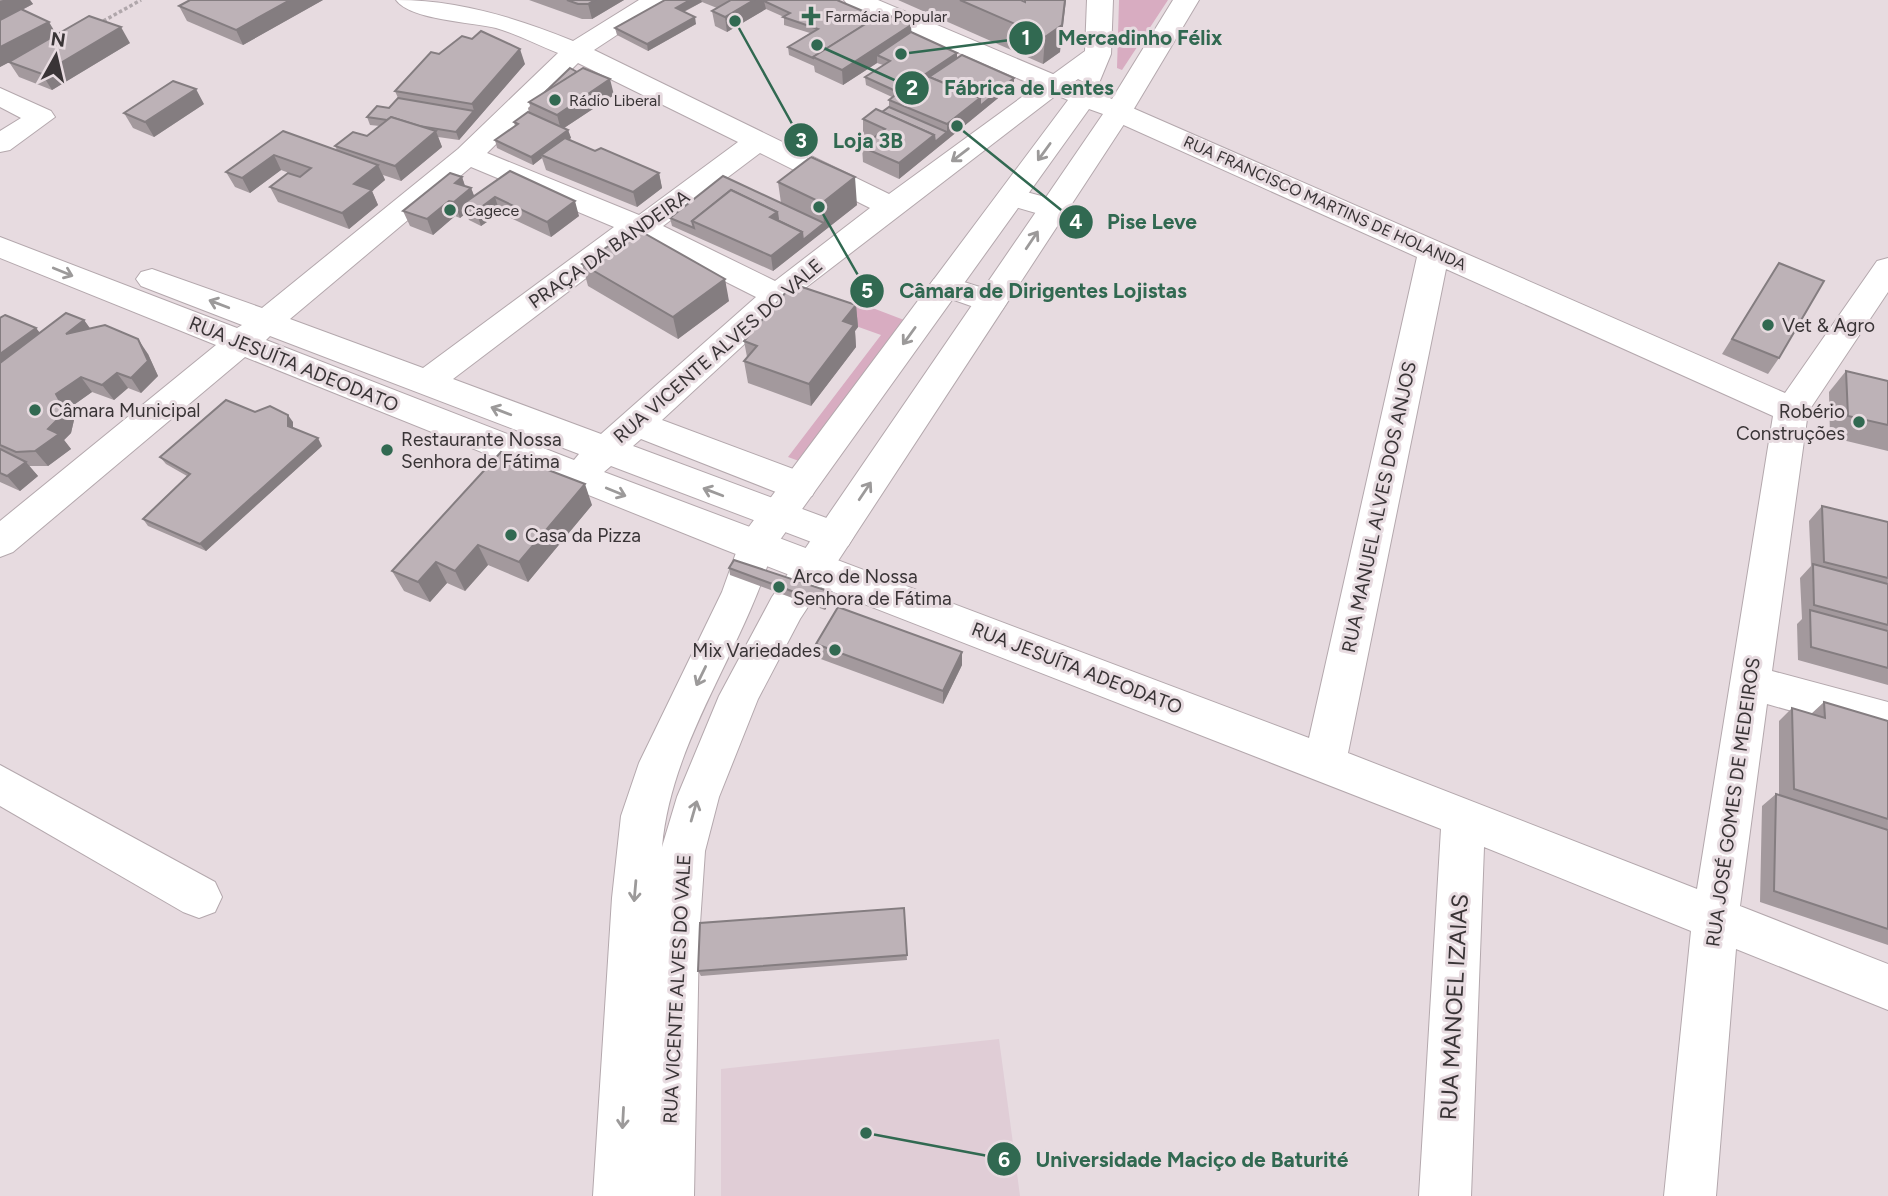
<svg xmlns="http://www.w3.org/2000/svg" width="1888" height="1196" viewBox="0 0 1888 1196" font-family="Figtree,sans-serif">
	<style>
		.built { fill: #e0cdd6 }
		.green { fill: #d8acc1 }
		.lines { fill: none; stroke-linecap: round; stroke-linejoin: round }
		.minor-casing { stroke: #b4a8ad; stroke-width: 2 }
		.major-casing { stroke: #b4a8ad; stroke-width: 2 }
		.path { stroke: #b0a7ab; stroke-width: 3.5; stroke-dasharray: 3.5 2.5; stroke-linecap: butt }
		.minor { fill: #fff; fill-rule: evenodd }
		.major { fill: #fff; fill-rule: evenodd }
		.wall { fill: #a3999d }
		.shaded-wall { fill: #847d80 }
		.building { fill: #bdb2b7; stroke: #847d80; stroke-width: 2 }
		.oneway { stroke: #9c9a9a }
		.poi-dot { fill: #316951; stroke: #e7dbe0; stroke-width: 2.5 }
		.labels { text-anchor: middle; dominant-baseline: central; stroke-width: 6; stroke-linejoin: round; paint-order: stroke }
		.far-poi-label { font-size: 16px; fill: #393436; stroke: #e7dbe0; text-anchor: start }
		.far-street-label { font-size: 16px; fill: #393436; stroke: #e7dbe0 }
		.street-label { font-size: 19px; fill: #393436; stroke: #e7dbe0 }
		.poi-label { font-size: 19px; fill: #393436; stroke: #e7dbe0; text-anchor: start }
		.near-street-label { font-size: 23px; fill: #393436; stroke: #e7dbe0 }
		.leader { fill: none; stroke: #316951; stroke-width: 2.5 }
		.callout-dot { fill: #316951; stroke: #e7dbe0; stroke-width: 2.5 }
		.mark-label { font-size: 21px; text-anchor: middle; font-weight: bold; fill: #fff }
		.callout-label { font-size: 21px; text-anchor: middle; font-weight: bold; fill: #316951; stroke: #e7dbe0; stroke-width: 6; stroke-linejoin: round; paint-order: stroke }
	</style>
	<rect width="100%" height="100%" fill="#e7dbe0"/>
	<path class="built" d="M 999,1039 L 1020,1196 L 721,1196 L 721,1069 Z"/>
	<g class="green">
		<path d="M 1119,0 L 1168,0 L 1122,70 L 1117,68 Z"/>
		<path d="M 857,302 L 904,320 L 799,461 L 788,457 L 881,335 L 839,320 Z"/>
	</g>
	<g class="lines">
		<defs>
			<g id="minor">
				<path d="M 396,0 C 459,0 516,18 573,41 L 639,0 L 670,0 L 594,50 L 889,194 L 1085,51 L 1087,0 L 1113,0 L 1111,54 L 1099,83 L 1090,85 L 1078,79 L 1063,90 L 804,289 L 662,420 L 812,476 L 817,486 L 812,496 L 799,500 L 786,496 L 641,439 L 633,446 L 848,526 L 854,536 L 848,546 L 835,550 L 822,546 L 611,466 L 604,472 L 1309,738 L 1417,257 L 1108,118 L 1104,112 L 1108,106 L 1128,106 L 1785,393 L 1877,261 L 1888,258 L 1888,292 L 1808,412 L 1772,671 L 1888,702 L 1888,738 L 1767,704 L 1740,906 L 1888,964 L 1888,1010 L 1736,949 L 1716,1196 L 1664,1196 L 1691,931 L 1484,847 L 1471,1196 L 1419,1196 L 1441,829 L 723,549 L 245,357 L 13,552 L 0,557 L 0,521 L 216,345 L 0,258 L 0,237 L 237,328 L 242,325 L 141,286 L 136,279 L 141,272 L 152,269 L 262,308 L 458,149 L 558,53 C 538,45 517,34 496,28 C 472,22 410,20 396,0 ZM 578,63 L 738,142 L 639,215 L 487,153 ZM 760,153 L 870,208 L 775,281 L 663,226 ZM 471,167 L 614,227 L 423,368 L 290,319 ZM 639,238 L 756,297 L 601,434 L 453,379 ZM 1446,269 L 1773,416 L 1697,889 L 1348,753 ZM 270,336 L 579,454 L 574,460 L 266,340 Z"/>
				<path d="M 0,88 L 51,111 L 55,117 L 10,150 L 0,152 L 0,131 L 21,118 L 0,107 Z"/>
				<path d="M 1011,188 L 1064,202 L 1068,209 L 1064,216 L 1053,218 L 1001,203 L 996,197 L 1001,191 Z"/>
				<path d="M 945,276 L 1002,294 L 1007,302 L 1002,310 L 991,313 L 934,293 L 929,286 L 934,279 Z"/>
				<path d="M 0,765 L 215,882 L 222,897 L 215,912 L 199,918 L 183,912 L 0,806 Z"/>
			</g>
			<path id="major" d="M 844,0 L 878,0 L 1112,99 L 1173,0 L 1199,0 L 1132,112 L 800,619 L 758,699 L 719,797 L 705,851 L 699,938 L 694,1196 L 593,1196 L 612,898 L 621,816 L 639,763 L 722,592 L 742,536 L 1068,100 L 848,5 ZM 1089,109 L 1103,114 L 772,597 L 719,696 L 677,797 L 662,847 C 671,741 743,651 772,551 Z"/>
		</defs>
		<use href="#minor" class="minor-casing"/>
		<use href="#major" class="major-casing"/>
		<path class="path" d="M 98,24 L 141,0"/>
		<use href="#minor" class="minor"/>
		<use href="#major" class="major"/>
	</g>
	<g class="wall">
		<path d="M 0,0 L 30,0 L 33,4 L 22,10 L 57,34 L 130,43 L 52,90 L 19,77 L 9,62 L 0,67 Z"/>
		<path d="M 323,0 L 243,45 L 187,21 L 179,6 Z"/>
		<path d="M 529,0 L 624,0 L 592,19 L 582,19 Z"/>
		<path d="M 665,0 L 837,0 L 911,32 L 957,58 L 1014,78 L 1014,85 L 899,179 L 863,162 L 862,147 L 872,138 L 863,135 L 863,119 L 882,112 L 889,107 L 889,100 L 892,97 L 866,85 L 865,77 L 883,65 L 877,63 L 843,85 L 815,72 L 814,66 L 789,55 L 788,47 L 810,33 L 784,25 L 784,17 L 766,9 L 727,32 L 715,26 L 712,11 L 717,8 L 702,2 L 684,12 L 696,24 L 648,51 L 617,35 L 615,28 Z"/>
		<path d="M 898,0 L 1021,0 L 1060,52 L 1043,64 Z"/>
		<path d="M 525,64 L 459,140 L 438,137 L 442,147 L 401,181 L 383,175 L 385,180 L 372,191 L 378,205 L 349,229 L 278,202 L 270,187 L 300,177 L 281,170 L 250,193 L 235,187 L 226,172 L 283,131 L 337,150 L 335,146 L 367,136 L 380,126 L 370,125 L 367,117 L 389,108 L 398,98 L 395,91 Z"/>
		<path d="M 614,95 L 564,128 L 568,130 L 571,138 L 568,140 L 595,151 L 659,173 L 662,188 L 637,207 L 546,170 L 542,158 L 533,165 L 497,148 L 495,140 L 515,126 L 514,122 L 529,113 L 528,108 L 530,106 L 529,102 Z"/>
		<path d="M 204,104 L 154,137 L 133,128 L 124,113 Z"/>
		<path d="M 510,171 L 579,216 L 551,237 L 500,213 L 481,226 L 469,220 L 466,213 L 460,218 L 455,216 L 433,235 L 410,226 L 403,211 L 462,177 L 465,186 L 471,188 L 474,196 Z"/>
		<path d="M 778,182 L 857,205 L 773,271 L 672,226 L 670,218 L 781,203 Z"/>
		<path d="M 1779,263 L 1779,358 L 1768,374 L 1722,354 Z"/>
		<path d="M 582,264 L 729,301 L 678,339 L 588,286 Z"/>
		<path d="M 856,305 L 858,327 L 855,331 L 856,347 L 811,406 L 748,383 L 744,361 L 747,357 L 744,341 Z"/>
		<path d="M 0,318 L 36,328 L 40,333 L 84,320 L 90,329 L 148,354 L 158,376 L 141,393 L 128,388 L 114,400 L 92,392 L 68,409 L 74,420 L 71,433 L 64,440 L 71,449 L 48,466 L 29,466 L 38,476 L 20,491 L 0,482 Z"/>
		<path d="M 1846,371 L 1888,381 L 1888,451 L 1830,437 L 1829,392 Z"/>
		<path d="M 255,412 L 293,422 L 293,428 L 322,446 L 206,551 L 148,526 L 143,519 L 187,476 L 166,464 L 160,457 Z"/>
		<path d="M 592,505 L 528,582 L 488,565 L 465,591 L 447,583 L 430,602 L 404,591 L 392,571 Z"/>
		<path d="M 1822,506 L 1888,522 L 1888,685 L 1798,660 L 1797,624 L 1802,619 L 1800,578 L 1811,566 L 1809,521 Z"/>
		<path d="M 729,568 L 831,599 L 825,610 L 730,575 Z"/>
		<path d="M 816,644 L 962,665 L 943,704 L 818,658 Z"/>
		<path d="M 1824,702 L 1888,721 L 1888,945 L 1760,902 L 1762,806 L 1776,794 L 1779,795 L 1779,721 L 1792,708 L 1811,714 Z"/>
		<path d="M 904,908 L 907,960 L 701,976 L 698,971 Z"/>
	</g>
	<g class="shaded-wall">
		<path d="M 3,0 L 30,0 L 33,4 L 0,21 L 0,1 Z"/>
		<path d="M 290,0 L 323,0 L 243,45 L 236,30 Z"/>
		<path d="M 595,0 L 624,0 L 592,19 L 588,4 Z"/>
		<path d="M 690,0 L 701,0 L 702,2 L 677,15 L 676,8 Z"/>
		<path d="M 754,0 L 781,0 L 764,1 L 766,9 L 727,32 L 725,17 Z"/>
		<path d="M 1065,0 L 1066,0 L 1060,52 L 1043,64 L 1045,37 Z"/>
		<path d="M 695,17 L 696,24 L 648,51 L 647,44 Z"/>
		<path d="M 49,22 L 58,37 L 0,67 L 0,47 Z"/>
		<path d="M 911,25 L 912,40 L 877,55 L 877,63 L 843,85 L 842,70 Z"/>
		<path d="M 121,27 L 130,43 L 52,90 L 42,74 Z"/>
		<path d="M 520,49 L 525,64 L 459,140 L 456,132 L 474,111 L 472,104 Z"/>
		<path d="M 957,53 L 957,60 L 925,83 L 899,93 Z"/>
		<path d="M 1014,78 L 1014,85 L 947,140 L 947,124 L 980,98 Z"/>
		<path d="M 610,79 L 614,95 L 561,130 L 557,115 Z"/>
		<path d="M 196,89 L 204,104 L 154,137 L 145,122 Z"/>
		<path d="M 568,130 L 571,138 L 545,156 L 541,155 L 542,158 L 533,165 L 531,157 Z"/>
		<path d="M 436,131 L 442,147 L 401,181 L 395,166 Z"/>
		<path d="M 947,132 L 947,140 L 899,179 L 899,163 L 934,135 Z"/>
		<path d="M 274,155 L 281,170 L 250,193 L 242,178 Z"/>
		<path d="M 378,165 L 385,180 L 372,191 L 378,205 L 349,229 L 342,213 L 354,184 Z"/>
		<path d="M 659,173 L 662,188 L 637,207 L 633,192 Z"/>
		<path d="M 462,177 L 467,192 L 471,188 L 477,203 L 463,204 L 466,213 L 460,218 L 454,202 L 455,183 Z"/>
		<path d="M 855,177 L 857,205 L 773,271 L 771,256 L 802,232 L 824,223 L 822,203 Z"/>
		<path d="M 495,197 L 500,213 L 481,226 L 476,211 Z"/>
		<path d="M 449,201 L 455,216 L 433,235 L 427,219 Z"/>
		<path d="M 575,201 L 579,216 L 551,237 L 547,222 Z"/>
		<path d="M 777,212 L 779,227 L 770,217 Z"/>
		<path d="M 725,279 L 729,301 L 678,339 L 673,317 Z"/>
		<path d="M 856,305 L 858,327 L 855,331 L 856,347 L 811,406 L 809,384 L 843,321 Z"/>
		<path d="M 84,320 L 95,335 L 66,334 Z"/>
		<path d="M 36,328 L 42,336 L 0,366 L 0,354 Z"/>
		<path d="M 138,339 L 148,354 L 158,376 L 141,393 L 131,378 Z"/>
		<path d="M 117,373 L 128,388 L 114,400 L 102,385 Z"/>
		<path d="M 81,377 L 92,392 L 68,409 L 74,420 L 71,433 L 64,440 L 71,449 L 48,466 L 35,451 L 48,429 L 56,394 Z"/>
		<path d="M 288,415 L 293,422 L 293,434 L 288,426 Z"/>
		<path d="M 318,438 L 322,446 L 206,551 L 200,544 Z"/>
		<path d="M 26,462 L 38,476 L 20,491 L 7,476 Z"/>
		<path d="M 585,484 L 592,505 L 528,582 L 519,562 Z"/>
		<path d="M 478,545 L 488,565 L 465,591 L 455,571 Z"/>
		<path d="M 436,562 L 447,583 L 430,602 L 418,582 Z"/>
		<path d="M 831,592 L 831,599 L 825,610 L 824,603 Z"/>
		<path d="M 962,652 L 962,665 L 943,704 L 943,691 Z"/>
	</g>
	<g class="building">
		<path d="M 190,0 L 290,0 L 236,30 L 179,6 Z"/>
		<path d="M 567,0 L 595,0 L 588,4 L 578,4 Z"/>
		<path d="M 665,0 L 690,0 L 676,8 L 695,17 L 647,44 L 615,28 Z"/>
		<path d="M 731,0 L 754,0 L 725,17 L 712,11 Z"/>
		<path d="M 767,0 L 837,0 L 877,17 L 813,57 L 813,58 L 788,47 L 818,29 L 783,17 L 790,13 L 764,1 Z"/>
		<path d="M 960,0 L 1021,0 L 1025,2 L 1025,0 L 1065,0 L 1062,25 L 1045,37 Z"/>
		<path d="M 21,9 L 49,22 L 0,47 L 0,20 Z"/>
		<path d="M 883,13 L 911,25 L 842,70 L 813,57 Z"/>
		<path d="M 89,16 L 121,27 L 42,74 L 9,62 Z"/>
		<path d="M 481,31 L 520,49 L 472,104 L 395,91 L 431,52 L 439,54 L 462,36 L 472,39 Z"/>
		<path d="M 911,32 L 957,53 L 924,75 L 922,74 L 898,92 L 865,77 L 890,61 L 877,55 Z"/>
		<path d="M 962,55 L 1014,78 L 980,106 L 980,98 L 929,77 Z"/>
		<path d="M 570,68 L 577,72 L 543,94 Z"/>
		<path d="M 583,68 L 610,79 L 557,115 L 529,102 Z"/>
		<path d="M 922,74 L 980,98 L 947,124 L 889,100 Z"/>
		<path d="M 173,81 L 196,89 L 145,122 L 124,113 Z"/>
		<path d="M 398,98 L 474,111 L 456,132 L 419,126 L 391,117 L 387,120 L 367,117 L 377,106 L 389,108 Z"/>
		<path d="M 889,107 L 947,132 L 935,142 L 934,135 L 882,112 Z"/>
		<path d="M 876,109 L 934,135 L 899,163 L 862,147 L 885,129 L 863,119 Z"/>
		<path d="M 528,112 L 568,130 L 531,157 L 495,140 L 518,124 L 514,122 Z"/>
		<path d="M 391,117 L 436,131 L 395,166 L 335,146 L 353,132 L 367,136 Z"/>
		<path d="M 283,131 L 378,165 L 354,184 L 372,190 L 342,213 L 270,187 L 288,173 L 300,177 L 311,168 L 274,155 L 242,178 L 226,172 Z"/>
		<path d="M 565,138 L 595,151 L 601,148 L 659,173 L 633,192 L 541,155 Z"/>
		<path d="M 811,157 L 855,177 L 822,203 L 778,182 Z"/>
		<path d="M 510,171 L 575,201 L 547,222 L 495,197 L 476,211 L 463,204 Z"/>
		<path d="M 450,173 L 462,177 L 455,183 L 471,188 L 454,202 L 449,201 L 427,219 L 403,211 Z"/>
		<path d="M 723,176 L 824,223 L 803,240 L 802,232 L 777,220 L 778,219 L 777,212 L 731,190 L 692,221 L 694,228 L 670,218 Z"/>
		<path d="M 731,190 L 777,212 L 770,217 L 802,232 L 771,256 L 692,221 Z"/>
		<path d="M 635,228 L 725,279 L 673,317 L 582,264 Z"/>
		<path d="M 1779,263 L 1824,281 L 1779,358 L 1732,339 Z"/>
		<path d="M 793,284 L 856,305 L 843,321 L 854,325 L 809,384 L 744,361 L 757,346 L 744,341 Z"/>
		<path d="M 66,313 L 84,320 L 66,334 L 105,325 L 138,339 L 148,361 L 131,378 L 117,373 L 102,385 L 81,377 L 56,394 L 62,405 L 59,418 L 48,429 L 59,434 L 35,451 L 16,452 L 0,445 L 0,363 Z"/>
		<path d="M 5,315 L 36,328 L 0,354 L 0,318 Z"/>
		<path d="M 1846,371 L 1888,381 L 1888,425 L 1848,416 Z"/>
		<path d="M 226,400 L 255,412 L 270,406 L 288,415 L 288,426 L 318,438 L 200,544 L 143,519 L 190,474 L 160,457 Z"/>
		<path d="M 0,449 L 26,462 L 7,476 L 0,473 Z"/>
		<path d="M 501,452 L 585,484 L 519,562 L 478,545 L 455,571 L 436,562 L 418,582 L 392,571 Z"/>
		<path d="M 1822,506 L 1888,522 L 1888,578 L 1824,562 Z"/>
		<path d="M 734,560 L 831,592 L 824,603 L 729,568 Z"/>
		<path d="M 1813,564 L 1888,584 L 1888,625 L 1814,605 Z"/>
		<path d="M 838,607 L 962,652 L 943,691 L 816,644 Z"/>
		<path d="M 1810,610 L 1888,631 L 1888,668 L 1811,647 Z"/>
		<path d="M 1824,702 L 1888,721 L 1888,819 L 1794,789 L 1792,708 L 1825,718 Z"/>
		<path d="M 1776,794 L 1888,830 L 1888,929 L 1774,891 Z"/>
		<path d="M 904,908 L 907,955 L 698,971 L 700,923 Z"/>
	</g>
	<defs><path id="oneway-shaft" d="M-6 0H5M1.5-3L5.5 0L1.5 3" fill="none" stroke-width="1.6" stroke-linecap="round" stroke-linejoin="round" transform="scale(1.75)"/></defs>
	<g class="oneway">
		<use href="#oneway-shaft" transform="translate(1044 152) rotate(126)"/>
		<use href="#oneway-shaft" transform="translate(960 155) rotate(143)"/>
		<use href="#oneway-shaft" transform="translate(1032 240) rotate(-56)"/>
		<use href="#oneway-shaft" transform="translate(63 272) rotate(22)"/>
		<use href="#oneway-shaft" transform="translate(219 304) rotate(-159)"/>
		<use href="#oneway-shaft" transform="translate(909 336) rotate(126)"/>
		<use href="#oneway-shaft" transform="translate(501 411) rotate(-159)"/>
		<use href="#oneway-shaft" transform="translate(865 491) rotate(-56)"/>
		<use href="#oneway-shaft" transform="translate(616 492) rotate(22)"/>
		<use href="#oneway-shaft" transform="translate(713 492) rotate(-159)"/>
		<use href="#oneway-shaft" transform="translate(701 676) rotate(116)"/>
		<use href="#oneway-shaft" transform="translate(694 811) rotate(-74)"/>
		<use href="#oneway-shaft" transform="translate(635 891) rotate(95)"/>
		<use href="#oneway-shaft" transform="translate(623 1118) rotate(93)"/>
	</g>
	<g class="poi-dot">
		<path d="M807.5 5.5h7v7h7v7h-7v7h-7v-7h-7v-7h7z"/>
		<circle cx="555" cy="100" r="7"/>
		<circle cx="450" cy="210" r="7"/>
		<circle cx="1768" cy="325" r="7"/>
		<circle cx="35" cy="410" r="7"/>
		<circle cx="1859" cy="422" r="7"/>
		<circle cx="387" cy="450" r="7"/>
		<circle cx="511" cy="535" r="7"/>
		<circle cx="779" cy="587" r="7"/>
		<circle cx="835" cy="650" r="7"/>
	</g>
	<g class="labels">
		<g class="far-poi-label">
			<text x="825" y="16">Farmácia Popular</text>
			<text x="569" y="100">Rádio Liberal</text>
			<text x="464" y="210">Cagece</text>
		</g>
		<g class="far-street-label">
			<text transform="translate(1325 203) rotate(24)">RUA FRANCISCO MARTINS DE HOLANDA</text>
		</g>
		<g class="street-label">
			<text transform="translate(609 249) rotate(-35)">PRAÇA DA BANDEIRA</text>
			<text transform="translate(718 351) rotate(-41)">RUA VICENTE ALVES DO VALE</text>
			<text transform="translate(294 364) rotate(22)">RUA JESUÍTA ADEODATO</text>
			<text transform="translate(1379 507) rotate(-78)">RUA MANUEL ALVES DOS ANJOS</text>
			<text transform="translate(1077 668) rotate(21)">RUA JESUÍTA ADEODATO</text>
			<text transform="translate(1733 802) rotate(-82)">RUA JOSÉ GOMES DE MEDEIROS</text>
			<text transform="translate(677 989) rotate(-87)">RUA VICENTE ALVES DO VALE</text>
		</g>
		<g class="poi-label">
			<text x="1782" y="325">Vet &amp; Agro</text>
			<text x="49" y="410">Câmara Municipal</text>
			<text x="1845" y="411" text-anchor="end">Robério<tspan x="1845" dy="22">Construções</tspan></text>
			<text x="401" y="439">Restaurante Nossa<tspan x="401" dy="22">Senhora de Fátima</tspan></text>
			<text x="525" y="535">Casa da Pizza</text>
			<text x="793" y="576">Arco de Nossa<tspan x="793" dy="22">Senhora de Fátima</tspan></text>
			<text x="821" y="650" text-anchor="end">Mix Variedades</text>
		</g>
		<g class="near-street-label">
			<text transform="translate(1454 1007) rotate(-87)">RUA MANOEL IZAIAS</text>
		</g>
	</g>
	<path class="leader" d="M901 54L1026 38M817 45L912 88M735 21L801 140M957 126L1076 222M819 207L867 291M866 1133L1004 1159"/>
	<g class="callout-dot">
		<circle cx="901" cy="54" r="7"/>
		<circle cx="817" cy="45" r="7"/>
		<circle cx="735" cy="21" r="7"/>
		<circle cx="957" cy="126" r="7"/>
		<circle cx="819" cy="207" r="7"/>
		<circle cx="866" cy="1133" r="7"/>
		<circle cx="1026" cy="38" r="18"/>
		<circle cx="912" cy="88" r="18"/>
		<circle cx="801" cy="140" r="18"/>
		<circle cx="1076" cy="222" r="18"/>
		<circle cx="867" cy="291" r="18"/>
		<circle cx="1004" cy="1159" r="18"/>
	</g>
	<g class="mark-label">
		<text x="1026" y="45">1</text>
		<text x="912" y="95">2</text>
		<text x="801" y="148">3</text>
		<text x="1076" y="229">4</text>
		<text x="867" y="298">5</text>
		<text x="1004" y="1167">6</text>
	</g>
	<g class="callout-label">
		<text x="1140" y="45">Mercadinho Félix</text>
		<text x="1029" y="95">Fábrica de Lentes</text>
		<text x="868" y="148">Loja 3B</text>
		<text x="1152" y="229">Pise Leve</text>
		<text x="1043" y="298">Câmara de Dirigentes Lojistas</text>
		<text x="1192" y="1167">Universidade Maciço de Baturité</text>
	</g>
	<g transform="translate(56 56) rotate(8)" stroke="#e7dbe0" stroke-width="5" paint-order="stroke">
	<path d="M0-5L12 26L0 18L-12 26Z" fill="#393436"/>
	<text y="-10" font-size="19" font-weight="bold" text-anchor="middle" fill="#393436">N</text>
	</g>
</svg>
